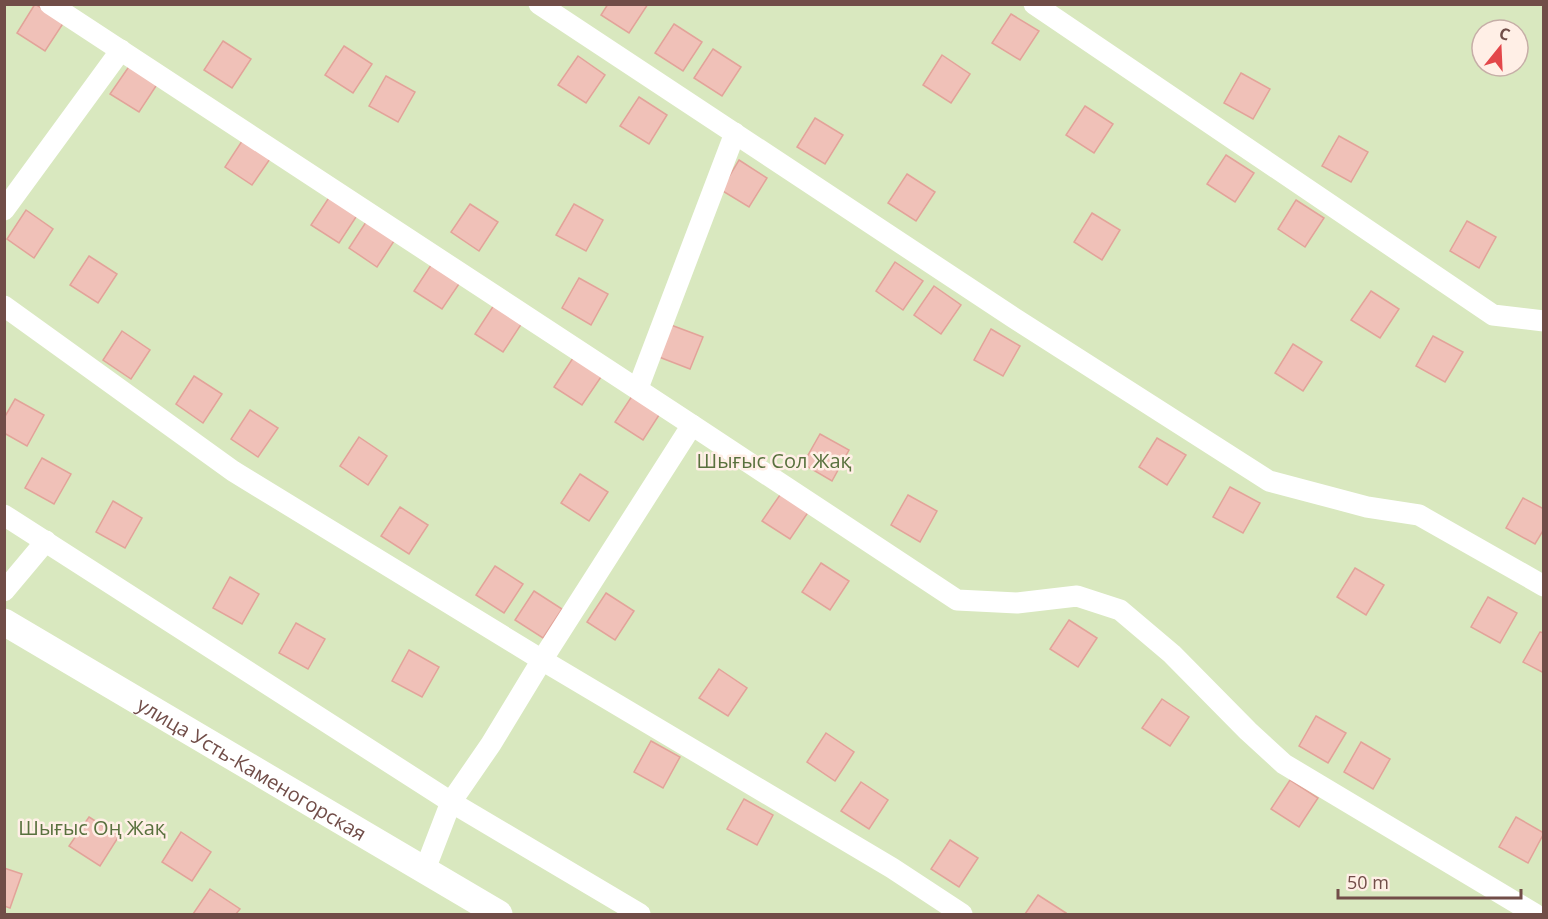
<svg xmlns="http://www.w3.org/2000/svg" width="1548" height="919" viewBox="0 0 1548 919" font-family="'Open Sans',sans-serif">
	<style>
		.green { fill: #d9e8bf; fill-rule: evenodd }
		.building { fill: #f0c1b8; stroke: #e2a399; stroke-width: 1.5 }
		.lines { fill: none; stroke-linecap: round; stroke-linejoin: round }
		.minor { stroke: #fff; stroke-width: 21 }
		.tertiary { stroke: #fff; stroke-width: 27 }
		.labels { text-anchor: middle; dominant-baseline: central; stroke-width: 5; stroke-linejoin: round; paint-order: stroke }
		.park-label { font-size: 20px; fill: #59713e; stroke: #ffefe6 }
		.street-label { font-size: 20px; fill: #714d48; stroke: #ffefe6 }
	</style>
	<rect width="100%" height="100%" fill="#fbeae0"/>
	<path class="green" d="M 5,5 L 1543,5 L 1543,914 L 5,914 ZM 1482,30 L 1518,30 L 1518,66 L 1482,66 Z"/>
	<g class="building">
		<path d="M 35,4 L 64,22 L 45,51 L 17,33 Z"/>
		<path d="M 608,4 L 648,4 L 629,33 L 601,15 Z"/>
		<path d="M 1011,14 L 1039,31 L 1020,60 L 992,43 Z"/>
		<path d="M 674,24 L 702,42 L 683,71 L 655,53 Z"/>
		<path d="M 223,41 L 251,59 L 232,88 L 204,70 Z"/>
		<path d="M 344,46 L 372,64 L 353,93 L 325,75 Z"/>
		<path d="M 713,49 L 741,67 L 722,96 L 694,78 Z"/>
		<path d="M 942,55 L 970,74 L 951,103 L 923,85 Z"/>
		<path d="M 578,56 L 605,75 L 586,103 L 558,85 Z"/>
		<path d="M 130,65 L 158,83 L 139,112 L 110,94 Z"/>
		<path d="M 1241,73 L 1270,89 L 1253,119 L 1224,103 Z"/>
		<path d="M 386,76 L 415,92 L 398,122 L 369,106 Z"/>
		<path d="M 639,97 L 667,115 L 649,144 L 620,126 Z"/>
		<path d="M 1085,106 L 1113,124 L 1094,153 L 1066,135 Z"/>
		<path d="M 815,118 L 843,135 L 825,164 L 797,147 Z"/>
		<path d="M 1339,136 L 1368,152 L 1351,182 L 1322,166 Z"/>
		<path d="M 244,138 L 272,156 L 252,185 L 225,167 Z"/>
		<path d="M 1226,155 L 1254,173 L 1235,202 L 1207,184 Z"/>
		<path d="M 739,160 L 767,178 L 749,207 L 721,190 Z"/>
		<path d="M 907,174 L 935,192 L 916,221 L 888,203 Z"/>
		<path d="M 330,196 L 358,214 L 339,243 L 311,225 Z"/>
		<path d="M 1296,200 L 1324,218 L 1305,247 L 1278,229 Z"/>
		<path d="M 470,204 L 498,222 L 479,251 L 451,232 Z"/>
		<path d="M 574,204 L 603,220 L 586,251 L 556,235 Z"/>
		<path d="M 26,210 L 53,229 L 34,258 L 7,239 Z"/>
		<path d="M 1092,213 L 1120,230 L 1102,260 L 1074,242 Z"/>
		<path d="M 368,219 L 396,238 L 377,267 L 349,248 Z"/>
		<path d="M 1467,221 L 1496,237 L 1479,268 L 1450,251 Z"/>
		<path d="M 89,256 L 117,274 L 98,303 L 70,285 Z"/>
		<path d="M 433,262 L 461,281 L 442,309 L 414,291 Z"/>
		<path d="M 895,262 L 923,281 L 903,310 L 876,291 Z"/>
		<path d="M 579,278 L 608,294 L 591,325 L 562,308 Z"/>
		<path d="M 934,286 L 961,305 L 941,334 L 914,315 Z"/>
		<path d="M 1371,291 L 1399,309 L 1380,338 L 1351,320 Z"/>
		<path d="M 494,305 L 522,323 L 503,352 L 475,334 Z"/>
		<path d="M 671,325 L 703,337 L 690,369 L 659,357 Z"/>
		<path d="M 991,329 L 1020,346 L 1003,376 L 974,360 Z"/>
		<path d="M 122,331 L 150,350 L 131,379 L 103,360 Z"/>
		<path d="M 1433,336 L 1463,352 L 1445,382 L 1416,366 Z"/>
		<path d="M 1293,344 L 1322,362 L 1303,391 L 1275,373 Z"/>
		<path d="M 573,358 L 601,377 L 582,405 L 554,387 Z"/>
		<path d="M 194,376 L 222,394 L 203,423 L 176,404 Z"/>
		<path d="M 634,393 L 661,412 L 643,440 L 615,422 Z"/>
		<path d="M 15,399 L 44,415 L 27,446 L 4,433 L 4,418 Z"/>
		<path d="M 250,410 L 278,428 L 258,457 L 231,439 Z"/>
		<path d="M 820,434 L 849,450 L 832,481 L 803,464 Z"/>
		<path d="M 359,437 L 387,456 L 368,485 L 340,466 Z"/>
		<path d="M 1157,438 L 1186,455 L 1167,485 L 1139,467 Z"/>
		<path d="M 42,458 L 71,474 L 54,504 L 25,488 Z"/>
		<path d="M 580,474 L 608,492 L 589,521 L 561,503 Z"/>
		<path d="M 1230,487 L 1260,503 L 1243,533 L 1213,517 Z"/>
		<path d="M 782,492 L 809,511 L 790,539 L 762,521 Z"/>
		<path d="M 908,495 L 937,511 L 920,542 L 891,525 Z"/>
		<path d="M 1523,498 L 1544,509 L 1544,529 L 1535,544 L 1506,528 Z"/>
		<path d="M 113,501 L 142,518 L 125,548 L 96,532 Z"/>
		<path d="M 400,507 L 428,525 L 409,554 L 381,536 Z"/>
		<path d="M 821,563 L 849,581 L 830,610 L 802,592 Z"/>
		<path d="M 495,566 L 523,584 L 504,613 L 476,595 Z"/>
		<path d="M 1355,568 L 1384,585 L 1366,615 L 1337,597 Z"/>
		<path d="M 230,577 L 259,594 L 242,624 L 213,608 Z"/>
		<path d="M 534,591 L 562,609 L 543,638 L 515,620 Z"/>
		<path d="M 606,593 L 634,611 L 615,640 L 587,622 Z"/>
		<path d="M 1488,597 L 1517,613 L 1500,643 L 1471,627 Z"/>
		<path d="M 1069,620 L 1097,638 L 1078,667 L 1050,649 Z"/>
		<path d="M 296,623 L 325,639 L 308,669 L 279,653 Z"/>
		<path d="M 1540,632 L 1544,633 L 1544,673 L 1523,662 Z"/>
		<path d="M 409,650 L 439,667 L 422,697 L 392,681 Z"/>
		<path d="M 719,669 L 747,688 L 728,716 L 699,698 Z"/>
		<path d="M 1162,699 L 1189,717 L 1170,746 L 1142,728 Z"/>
		<path d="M 1316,716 L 1346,733 L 1328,763 L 1299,746 Z"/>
		<path d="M 826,733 L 854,752 L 835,781 L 807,762 Z"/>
		<path d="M 651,741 L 680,757 L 663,788 L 634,772 Z"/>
		<path d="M 1361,742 L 1390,759 L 1373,789 L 1344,772 Z"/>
		<path d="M 1290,780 L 1318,798 L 1299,827 L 1271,809 Z"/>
		<path d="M 861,782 L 888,800 L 869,829 L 841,811 Z"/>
		<path d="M 744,799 L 773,815 L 757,845 L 727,829 Z"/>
		<path d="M 89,817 L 119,836 L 100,866 L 69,846 Z"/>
		<path d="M 1516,817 L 1544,833 L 1528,863 L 1499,847 Z"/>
		<path d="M 181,832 L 211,852 L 192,881 L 162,862 Z"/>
		<path d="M 950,840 L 978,858 L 959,887 L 931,869 Z"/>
		<path d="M 4,868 L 22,874 L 10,908 L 4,906 Z"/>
		<path d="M 210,889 L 240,909 L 236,914 L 193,914 Z"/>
		<path d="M 1038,895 L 1066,913 L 1065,914 L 1025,914 Z"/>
	</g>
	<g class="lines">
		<g class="minor">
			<path d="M 50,4 L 692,425 L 542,660 L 491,744 L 451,802 L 424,872"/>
			<path d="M 539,4 L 1014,318 L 1269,481 L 1367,507 L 1419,515 L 1544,586"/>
			<path d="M 1034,4 L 1493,315 L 1544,321"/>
			<path d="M 4,210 L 121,50"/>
			<path d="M 4,306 L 233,471 L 542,660 L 892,868 L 962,914"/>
			<path d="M 638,388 L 735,133"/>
			<path d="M 692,425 L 957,600 L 1017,603 L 1077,596 L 1120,610 L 1172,654 L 1248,731 L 1284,764 L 1535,914"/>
			<path d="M 4,515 L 451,802 L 640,914"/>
			<path d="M 4,591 L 46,541"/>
		</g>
		<path class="tertiary" id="s1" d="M 4,622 L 499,914"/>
	</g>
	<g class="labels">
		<g class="park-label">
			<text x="774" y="460">Шығыс Сол Жақ</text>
			<text x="92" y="827">Шығыс Оң Жақ</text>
		</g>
		<g class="street-label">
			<text stroke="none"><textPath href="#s1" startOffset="288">улица Усть-Каменогорская</textPath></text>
		</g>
	</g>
	<rect width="1548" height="919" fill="none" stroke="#714d48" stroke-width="12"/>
	<g transform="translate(1500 48) rotate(18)"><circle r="28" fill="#ffefe6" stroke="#c6aea7" stroke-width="1.5"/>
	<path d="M0-4.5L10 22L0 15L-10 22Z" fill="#e3474a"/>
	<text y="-9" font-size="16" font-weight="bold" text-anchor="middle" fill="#714d48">С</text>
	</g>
	<path d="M1338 889v9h183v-9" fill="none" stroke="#714d48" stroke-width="3"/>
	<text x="1347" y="889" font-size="18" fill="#714d48" stroke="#ffefe6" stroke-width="4.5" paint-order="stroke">50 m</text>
</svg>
